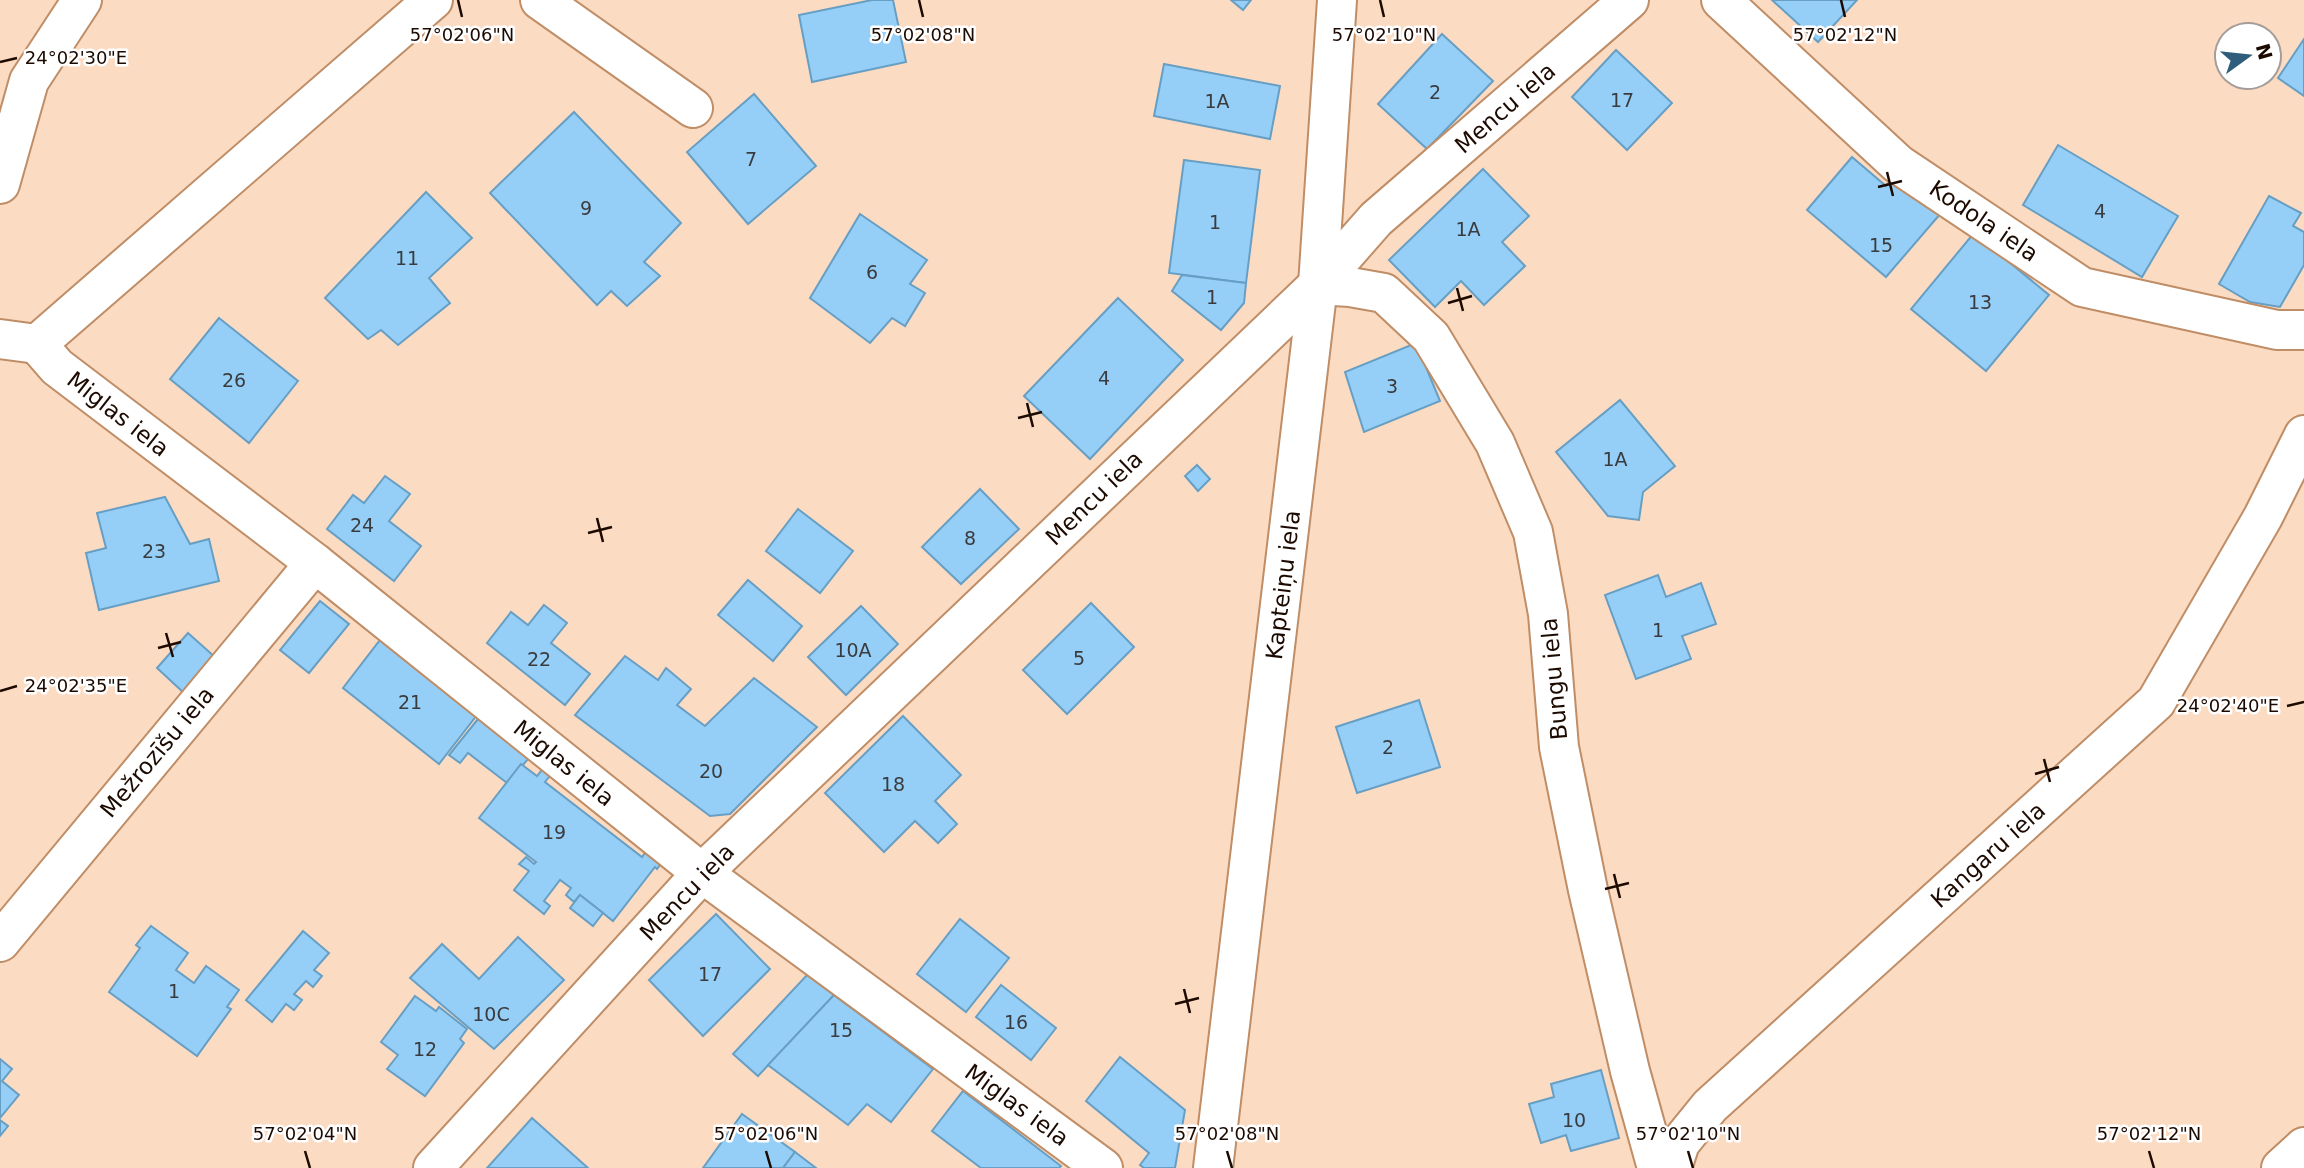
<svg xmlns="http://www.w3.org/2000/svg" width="2304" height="1168" viewBox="0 0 2304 1168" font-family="'DejaVu Sans',sans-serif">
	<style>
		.building { fill: #95cff7; stroke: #679fc4; stroke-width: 2 }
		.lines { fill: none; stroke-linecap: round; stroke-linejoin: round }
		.minor-casing { stroke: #bf8d66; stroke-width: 42 }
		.minor { stroke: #fff; stroke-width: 38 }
		.ticks { fill: none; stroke: #1c0a00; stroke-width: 2.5 }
		.labels { text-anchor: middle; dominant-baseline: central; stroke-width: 5; stroke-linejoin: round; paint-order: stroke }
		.number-label { font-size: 19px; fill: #3a3b3e }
		.street-label { font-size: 23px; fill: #1c0a00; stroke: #fff }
		.ticks-label { font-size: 18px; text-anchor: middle; fill: #1c0a00; stroke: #fff; stroke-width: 5; stroke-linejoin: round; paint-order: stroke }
	</style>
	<rect width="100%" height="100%" fill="#fcdbc3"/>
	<g class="building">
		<path d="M 872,0 L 893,0 L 906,62 L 812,82 L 799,15 Z"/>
		<path d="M 1231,0 L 1251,0 L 1243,10 Z"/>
		<path d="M 1772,0 L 1857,0 L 1818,42 Z"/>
		<path d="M 1442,34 L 1493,81 L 1427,149 L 1378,104 Z"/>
		<path d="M 2304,39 L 2304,96 L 2278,78 Z"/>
		<path d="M 1616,50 L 1672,103 L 1627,150 L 1572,97 Z"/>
		<path d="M 1164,64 L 1280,86 L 1270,139 L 1154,116 Z"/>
		<path d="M 754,94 L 816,166 L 748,224 L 687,152 Z"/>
		<path d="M 574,112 L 681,223 L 644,262 L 660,276 L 627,306 L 611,291 L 597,305 L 490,193 Z"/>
		<path d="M 2058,145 L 2178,216 L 2142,277 L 2023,205 Z"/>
		<path d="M 1852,157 L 1886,186 L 1895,175 L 1941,213 L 1886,277 L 1807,210 Z"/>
		<path d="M 1184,160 L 1260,170 L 1246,283 L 1169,273 Z"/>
		<path d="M 1483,169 L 1529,216 L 1502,242 L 1525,266 L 1484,305 L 1461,281 L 1435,307 L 1389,260 Z"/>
		<path d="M 426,192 L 472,238 L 429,278 L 450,303 L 398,345 L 381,330 L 368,339 L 325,298 Z"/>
		<path d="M 2269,196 L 2301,213 L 2293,226 L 2304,232 L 2304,265 L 2280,307 L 2250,302 L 2219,284 Z"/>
		<path d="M 860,214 L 927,260 L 910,284 L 925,293 L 905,326 L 892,318 L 870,343 L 810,298 Z"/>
		<path d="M 1974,233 L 2049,295 L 1986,371 L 1911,309 Z"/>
		<path d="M 1182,275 L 1246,283 L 1244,303 L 1221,330 L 1172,291 Z"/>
		<path d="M 1118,298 L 1183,360 L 1090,459 L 1024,396 Z"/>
		<path d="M 219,318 L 298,381 L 249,443 L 170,379 Z"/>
		<path d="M 1416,343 L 1440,401 L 1364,432 L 1345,372 Z"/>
		<path d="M 1620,400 L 1675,466 L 1643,492 L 1639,520 L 1608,516 L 1556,452 Z"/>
		<path d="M 1197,465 L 1210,479 L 1198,491 L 1185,476 Z"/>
		<path d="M 385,476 L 410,494 L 389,521 L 421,546 L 394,581 L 327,529 L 353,495 L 364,503 Z"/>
		<path d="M 980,489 L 1019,529 L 961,584 L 922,547 Z"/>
		<path d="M 165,497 L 190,544 L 209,539 L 219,581 L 99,610 L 86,553 L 106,548 L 97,513 Z"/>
		<path d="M 798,509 L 853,551 L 820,593 L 766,551 Z"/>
		<path d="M 1658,575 L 1666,597 L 1701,583 L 1716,624 L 1682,636 L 1691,659 L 1636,679 L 1605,595 Z"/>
		<path d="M 748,580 L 802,626 L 773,661 L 718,615 Z"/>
		<path d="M 320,601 L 349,624 L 309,673 L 280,650 Z"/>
		<path d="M 1091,603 L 1134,647 L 1067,714 L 1023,670 Z"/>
		<path d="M 544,605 L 567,623 L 551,643 L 590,674 L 565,705 L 487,643 L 511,612 L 528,625 Z"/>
		<path d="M 861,606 L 898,644 L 846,695 L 808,657 Z"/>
		<path d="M 188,633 L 216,658 L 184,693 L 157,668 Z"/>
		<path d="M 380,640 L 477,715 L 439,764 L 343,688 Z"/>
		<path d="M 625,656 L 658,680 L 666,668 L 691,689 L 677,705 L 705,726 L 754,678 L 817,727 L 730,814 L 710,816 L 575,715 Z"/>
		<path d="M 1419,700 L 1440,767 L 1357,793 L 1336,727 Z"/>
		<path d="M 903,716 L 961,775 L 935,801 L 957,824 L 938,843 L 915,821 L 884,852 L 825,793 Z"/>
		<path d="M 478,719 L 529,758 L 507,783 L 468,753 L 460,763 L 449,755 Z"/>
		<path d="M 521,764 L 537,776 L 545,766 L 553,772 L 545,782 L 642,857 L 650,846 L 665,858 L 657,869 L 655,867 L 613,921 L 580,895 L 574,902 L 566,895 L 571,888 L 560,880 L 544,901 L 550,906 L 544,914 L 514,890 L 529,871 L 519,864 L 526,857 L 534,864 L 536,862 L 479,818 Z"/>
		<path d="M 580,895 L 603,913 L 593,926 L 570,908 Z"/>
		<path d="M 716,914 L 770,969 L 703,1036 L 649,980 Z"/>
		<path d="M 960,919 L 1009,958 L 966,1012 L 917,974 Z"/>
		<path d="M 151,926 L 188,953 L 176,970 L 194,983 L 206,966 L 239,990 L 227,1007 L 231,1009 L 197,1056 L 109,992 L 140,948 L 136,945 Z"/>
		<path d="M 303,931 L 329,953 L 314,970 L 322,976 L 313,987 L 306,981 L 294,994 L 302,1000 L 294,1010 L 286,1004 L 272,1022 L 246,1000 Z"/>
		<path d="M 518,937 L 564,980 L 494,1049 L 410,978 L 442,944 L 479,979 Z"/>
		<path d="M 807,975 L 834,995 L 758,1076 L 733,1054 Z"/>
		<path d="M 1001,985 L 1056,1028 L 1031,1060 L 976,1017 Z"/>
		<path d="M 834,995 L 933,1069 L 891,1122 L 867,1104 L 848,1125 L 768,1065 Z"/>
		<path d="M 415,996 L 436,1011 L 439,1007 L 467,1029 L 460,1039 L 464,1043 L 425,1096 L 387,1069 L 398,1055 L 381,1042 Z"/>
		<path d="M 1120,1057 L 1185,1110 L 1175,1168 L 1144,1168 L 1140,1165 L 1149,1153 L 1086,1101 Z"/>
		<path d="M 0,1059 L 12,1069 L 2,1081 L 19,1095 L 0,1118 Z"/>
		<path d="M 1601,1070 L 1619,1138 L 1571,1151 L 1566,1135 L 1541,1143 L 1529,1104 L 1554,1097 L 1551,1084 Z"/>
		<path d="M 963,1091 L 1061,1166 L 1059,1168 L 981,1168 L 932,1131 Z"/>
		<path d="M 742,1114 L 795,1152 L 783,1168 L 703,1168 Z"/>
		<path d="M 532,1118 L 588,1168 L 487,1168 Z"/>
		<path d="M 0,1120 L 8,1126 L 0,1136 Z"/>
		<path d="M 795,1152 L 816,1168 L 783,1168 Z"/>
	</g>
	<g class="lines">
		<defs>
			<g id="minor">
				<path d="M 540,0 L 693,108"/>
				<path d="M 1721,0 L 1898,164 L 2082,287 L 2277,330 L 2304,330"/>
				<path d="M 0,184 L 29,81 L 82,0"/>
				<path d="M 1318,285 L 1350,287 L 1384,293 L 1431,337 L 1495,443 L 1533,532 L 1548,614 L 1559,747 L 1588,890 L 1630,1071 L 1657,1168"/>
				<path d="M 0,339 L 37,344 L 433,0"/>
				<path d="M 37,344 L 57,367 L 315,563 L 702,873 L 1103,1168"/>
				<path d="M 0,942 L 315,563"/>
				<path d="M 433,1168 L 702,873 L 1318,285 L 1376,219 L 1629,0"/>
				<path d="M 1213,1168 L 1318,285 L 1337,0"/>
				<path d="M 1672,1168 L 1680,1143 L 1710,1106 L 2156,702 L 2263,517 L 2304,435"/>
				<path d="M 2281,1168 L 2304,1147"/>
			</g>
		</defs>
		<use href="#minor" class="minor-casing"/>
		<use href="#minor" class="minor"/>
	</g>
	<path class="ticks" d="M 458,0 L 462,17M 919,0 L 923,17M 1380,0 L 1384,17M 1841,0 L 1845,17M 0,62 L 17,58M 1887,172 L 1893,196M 1878,187 L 1902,181M 1457,288 L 1463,311M 1448,303 L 1472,296M 1027,403 L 1033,427M 1018,418 L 1042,412M 597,518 L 603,542M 588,533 L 612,527M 166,633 L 173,657M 158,648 L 181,642M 0,691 L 17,686M 2287,706 L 2304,702M 2044,759 L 2050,782M 2035,774 L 2059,767M 1614,874 L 1620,898M 1605,889 L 1629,883M 1184,989 L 1190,1013M 1175,1004 L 1199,998M 305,1151 L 310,1168M 766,1151 L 771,1168M 1227,1151 L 1232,1168M 1688,1151 L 1693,1168M 2149,1151 L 2154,1168"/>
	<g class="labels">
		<g class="number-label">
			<text x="1435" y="92">2</text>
			<text x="1622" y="100">17</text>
			<text x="1217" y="101">1A</text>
			<text x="751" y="159">7</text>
			<text x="586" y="208">9</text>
			<text x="2100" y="211">4</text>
			<text x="1215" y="222">1</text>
			<text x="1468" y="229">1A</text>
			<text x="1881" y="245">15</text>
			<text x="407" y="258">11</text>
			<text x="872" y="272">6</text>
			<text x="1212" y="297">1</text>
			<text x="1980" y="302">13</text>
			<text x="1104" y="378">4</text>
			<text x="234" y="380">26</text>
			<text x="1392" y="386">3</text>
			<text x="1615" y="459">1A</text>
			<text x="362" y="525">24</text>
			<text x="970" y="538">8</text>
			<text x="154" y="551">23</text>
			<text x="1658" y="630">1</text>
			<text x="853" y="650">10A</text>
			<text x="1079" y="658">5</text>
			<text x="539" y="659">22</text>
			<text x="410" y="702">21</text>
			<text x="1388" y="747">2</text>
			<text x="711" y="771">20</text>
			<text x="893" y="784">18</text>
			<text x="554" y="832">19</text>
			<text x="710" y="974">17</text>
			<text x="174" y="991">1</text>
			<text x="491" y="1014">10C</text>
			<text x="1016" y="1022">16</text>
			<text x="841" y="1030">15</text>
			<text x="425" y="1049">12</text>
			<text x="1574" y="1120">10</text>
		</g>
		<g class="street-label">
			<text transform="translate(1505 108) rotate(-41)">Mencu iela</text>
			<text transform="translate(1984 221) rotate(34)">Kodola iela</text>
			<text transform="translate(118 414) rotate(38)">Miglas iela</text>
			<text transform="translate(1094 498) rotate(-44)">Mencu iela</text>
			<text transform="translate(1283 585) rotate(-83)">Kapteiņu iela</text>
			<text transform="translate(1554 679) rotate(-95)">Bungu iela</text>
			<text transform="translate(157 752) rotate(-50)">Mežrozīšu iela</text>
			<text transform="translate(564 763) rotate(39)">Miglas iela</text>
			<text transform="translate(1988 855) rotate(-42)">Kangaru iela</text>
			<text transform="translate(687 892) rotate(-46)">Mencu iela</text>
			<text transform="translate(1017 1105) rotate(36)">Miglas iela</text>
		</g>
	</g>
	<g class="ticks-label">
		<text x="462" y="41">57°02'06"N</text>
		<text x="923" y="41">57°02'08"N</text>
		<text x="1384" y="41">57°02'10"N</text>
		<text x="1845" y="41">57°02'12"N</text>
		<text x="76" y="64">24°02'30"E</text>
		<text x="76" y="692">24°02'35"E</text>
		<text x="2228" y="712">24°02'40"E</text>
		<text x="305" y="1140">57°02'04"N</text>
		<text x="766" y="1140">57°02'06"N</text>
		<text x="1227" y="1140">57°02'08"N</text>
		<text x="1688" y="1140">57°02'10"N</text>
		<text x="2149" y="1140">57°02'12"N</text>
	</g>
	<g transform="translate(2248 56) rotate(75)"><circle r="33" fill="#ffffff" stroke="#a49d99" stroke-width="2"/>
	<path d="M0-5L12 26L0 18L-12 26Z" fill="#2e5e7c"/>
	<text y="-10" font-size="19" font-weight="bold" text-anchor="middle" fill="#1c0a00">N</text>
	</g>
</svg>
